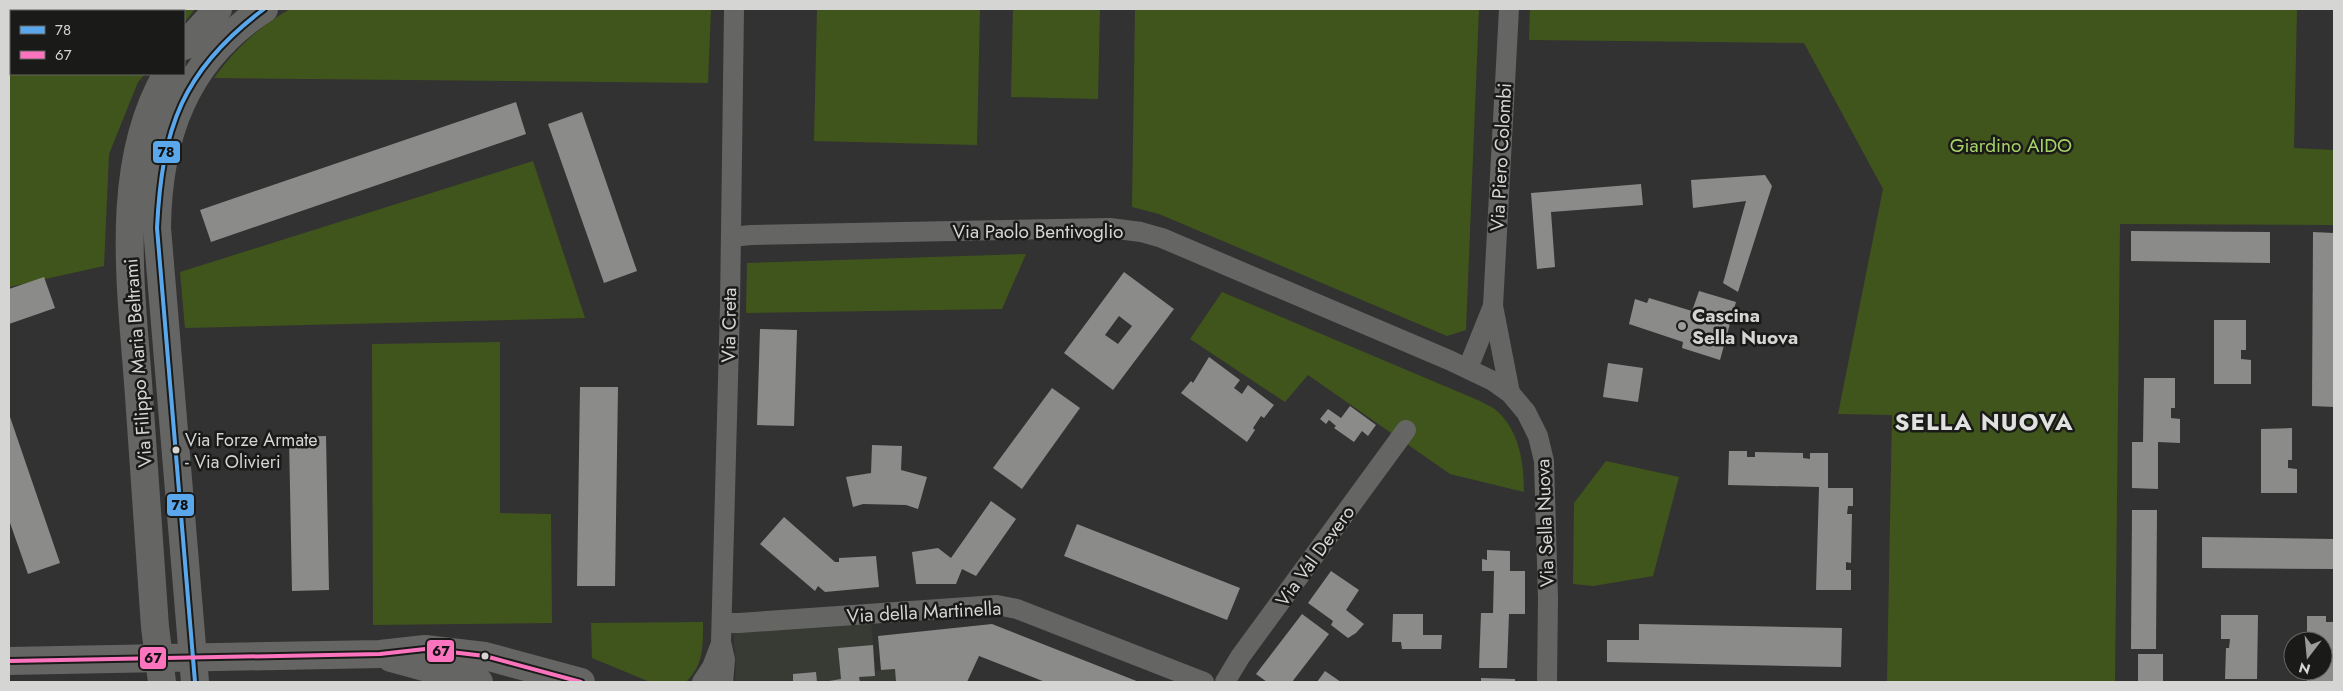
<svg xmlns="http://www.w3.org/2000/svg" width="2343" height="691" viewBox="0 0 2343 691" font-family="Jost,sans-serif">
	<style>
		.built { fill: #373b34 }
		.green { fill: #40551b }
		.building { fill: #8b8b8a; fill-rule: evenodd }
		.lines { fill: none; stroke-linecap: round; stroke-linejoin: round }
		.street { stroke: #656564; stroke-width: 20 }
		.secondary { stroke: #656564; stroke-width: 28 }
		.bus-1-casing { stroke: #1a1a19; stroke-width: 8 }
		.bus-2-casing { stroke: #1a1a19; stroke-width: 8 }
		.bus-1 { stroke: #5aa8eb; stroke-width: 4 }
		.bus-2 { stroke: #fc73be; stroke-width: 4 }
		.poi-dot { fill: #9c9c9b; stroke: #1a1a19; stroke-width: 2 }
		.bus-dot { fill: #d5d5d4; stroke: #1a1a19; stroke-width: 2 }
		.labels { text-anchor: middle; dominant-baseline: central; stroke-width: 5; stroke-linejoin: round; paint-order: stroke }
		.bus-label { font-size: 18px; fill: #d5d5d4; stroke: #1a1a19; text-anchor: start }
		.park-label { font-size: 19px; fill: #a7d268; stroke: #1a1a19 }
		.street-label { font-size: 19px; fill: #d5d5d4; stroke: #1a1a19 }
		.poi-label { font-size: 19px; font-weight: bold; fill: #d5d5d4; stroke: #1a1a19; text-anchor: start }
		.district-label { font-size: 24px; font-weight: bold; letter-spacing: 1px; fill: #e0e2df; stroke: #1a1a19 }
		.line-badge { stroke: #1a1a19; stroke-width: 2 }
		.pale-badge-label { font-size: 14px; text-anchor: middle; font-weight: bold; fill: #111 }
	</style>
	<rect width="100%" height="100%" fill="#323232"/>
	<path class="built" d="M 871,619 L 875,671 L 975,661 L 967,682 L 735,682 L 736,666 L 733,631 Z"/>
	<g class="green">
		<path d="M 9,9 L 195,9 L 184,23 L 184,11 L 11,11 L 11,74 L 145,74 L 138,82 L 109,154 L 104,266 L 9,287 Z"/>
		<path d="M 290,9 L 711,9 L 708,83 L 214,78 C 235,49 260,26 290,9 Z"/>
		<path d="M 817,9 L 980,9 L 977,145 L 814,141 Z"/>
		<path d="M 1013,9 L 1100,9 L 1098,99 L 1011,97 Z"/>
		<path d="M 1135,9 L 1479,9 L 1466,330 L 1447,336 L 1159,214 L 1132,207 Z"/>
		<path d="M 1530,9 L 2297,9 L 2294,148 L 2334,150 L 2334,225 L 2120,224 L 2115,682 L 1887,682 L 1892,415 L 1838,414 L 1883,189 L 1804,43 L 1529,40 Z"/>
		<path d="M 533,161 L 585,318 L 185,328 L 180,272 Z"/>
		<path d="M 1026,254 L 1002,309 L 746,313 L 747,263 Z"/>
		<path d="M 1222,292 L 1480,401 C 1485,404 1493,407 1497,411 C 1520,432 1524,464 1524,492 L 1450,474 L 1308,375 L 1285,402 L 1190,339 Z"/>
		<path d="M 500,342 L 500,513 L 551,514 L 552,623 L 373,625 L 372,344 Z"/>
		<path d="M 1606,461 L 1679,477 L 1653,576 L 1593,586 L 1573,584 L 1574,503 Z"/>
		<path d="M 703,622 C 703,645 704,665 686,682 L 650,682 L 592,658 L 591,623 Z"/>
	</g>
	<g class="building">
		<path d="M 516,102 L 526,134 L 211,242 L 200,210 Z"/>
		<path d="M 582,112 L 637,271 L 604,283 L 548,124 Z"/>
		<path d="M 1765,175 L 1772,186 L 1738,292 L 1723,283 L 1746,201 L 1693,208 L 1691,180 Z"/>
		<path d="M 1641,184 L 1643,205 L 1551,212 L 1555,267 L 1537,269 L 1531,193 Z"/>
		<path d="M 2131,231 L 2270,232 L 2270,263 L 2131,261 Z"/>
		<path d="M 2313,232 L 2334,233 L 2334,407 L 2312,406 Z"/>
		<path d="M 1124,272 L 1174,309 L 1113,390 L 1064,353 ZM 1119,316 L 1132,326 L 1118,344 L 1105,335 Z"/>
		<path d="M 44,277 L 55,308 L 9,324 L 9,289 Z"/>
		<path d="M 1699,291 L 1736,302 L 1720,360 L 1682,348 L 1683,342 L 1629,324 L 1635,299 L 1647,303 L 1649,298 L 1692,311 Z"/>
		<path d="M 2214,320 L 2246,320 L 2246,350 L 2241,350 L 2241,359 L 2251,360 L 2251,384 L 2214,384 Z"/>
		<path d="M 760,329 L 797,330 L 794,426 L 757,425 Z"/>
		<path d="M 1209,357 L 1240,380 L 1234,388 L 1242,394 L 1248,385 L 1274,405 L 1264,418 L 1261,416 L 1253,428 L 1255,430 L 1247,442 L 1181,393 L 1191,381 L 1193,383 Z"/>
		<path d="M 1608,363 L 1643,368 L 1638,402 L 1603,397 Z"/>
		<path d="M 2144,378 L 2175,378 L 2175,408 L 2171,408 L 2171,418 L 2180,419 L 2180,443 L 2158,442 L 2158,489 L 2132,488 L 2132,442 L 2143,442 Z"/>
		<path d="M 580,387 L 618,387 L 615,586 L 577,586 Z"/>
		<path d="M 1052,388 L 1080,408 L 1022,489 L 993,468 Z"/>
		<path d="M 1350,406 L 1376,425 L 1368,436 L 1362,431 L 1354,442 L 1334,428 L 1336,426 L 1329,420 L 1326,424 L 1320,419 L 1328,409 L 1341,418 Z"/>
		<path d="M 9,414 L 60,563 L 28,574 L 9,520 Z"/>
		<path d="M 2292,428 L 2292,460 L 2288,460 L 2288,468 L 2297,469 L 2297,493 L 2261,493 L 2261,429 Z"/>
		<path d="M 326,436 L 329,590 L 292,591 L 289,437 Z"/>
		<path d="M 872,445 L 902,446 L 901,470 L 927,477 L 918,509 L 906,505 L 863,504 L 853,507 L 846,477 L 871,473 Z"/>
		<path d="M 1729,451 L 1747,451 L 1747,457 L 1755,457 L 1755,452 L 1803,453 L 1803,458 L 1810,459 L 1810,453 L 1828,453 L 1828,488 L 1853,488 L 1853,506 L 1848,506 L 1847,514 L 1852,514 L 1851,563 L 1846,562 L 1846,570 L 1851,570 L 1851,590 L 1816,590 L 1819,487 L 1728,485 Z"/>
		<path d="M 991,501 L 1016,519 L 976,576 L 962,569 L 956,584 L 916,584 L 912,552 L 938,548 L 951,558 Z"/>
		<path d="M 2132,510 L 2157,510 L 2156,649 L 2131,649 Z"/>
		<path d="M 784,517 L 835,562 L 839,562 L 839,558 L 876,556 L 879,587 L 825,592 L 818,586 L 815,591 L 760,544 Z"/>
		<path d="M 1077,524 L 1240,588 L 1227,620 L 1064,556 Z"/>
		<path d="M 2202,537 L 2334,539 L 2334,569 L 2202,568 Z"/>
		<path d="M 1487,550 L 1510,551 L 1510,571 L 1525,571 L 1525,614 L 1509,614 L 1507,668 L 1479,668 L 1481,613 L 1493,613 L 1494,571 L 1482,571 L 1482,559 L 1487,560 Z"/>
		<path d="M 1331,571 L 1359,590 L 1346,610 L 1364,624 L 1356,633 L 1348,638 L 1331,625 L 1333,621 L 1308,603 Z"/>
		<path d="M 1302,614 L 1329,634 L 1292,682 L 1267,682 L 1256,674 Z"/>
		<path d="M 1393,614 L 1423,614 L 1423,635 L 1442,635 L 1441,649 L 1402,649 L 1401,642 L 1392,642 Z"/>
		<path d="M 2221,615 L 2258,615 L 2257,679 L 2225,679 L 2226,648 L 2229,648 L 2230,639 L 2221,639 Z"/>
		<path d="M 2307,616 L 2326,616 L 2326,622 L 2334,622 L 2334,682 L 2307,682 L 2307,671 L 2323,671 L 2323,641 L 2307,641 Z"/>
		<path d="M 992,624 L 1139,682 L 1045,682 L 979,656 L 967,682 L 896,682 L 895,669 L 881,670 L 878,636 Z"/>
		<path d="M 1639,624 L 1842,628 L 1841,667 L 1607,662 L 1607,640 L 1639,640 Z"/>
		<path d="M 873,645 L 875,676 L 859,677 L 860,682 L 823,682 L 841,679 L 838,648 Z"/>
		<rect x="2138" y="654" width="25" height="28"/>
		<path d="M 1325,671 L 1341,682 L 1317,682 Z"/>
		<path d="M 816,672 L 817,682 L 793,682 L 793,674 Z"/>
		<path d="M 1481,678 L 1515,679 L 1515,682 L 1481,682 Z"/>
	</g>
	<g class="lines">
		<g class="street">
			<path d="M 1509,9 L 1493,306 L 1510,393"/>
			<path d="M 731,237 L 751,235 L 1110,228 L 1141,232 L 1162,238 L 1449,360 L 1493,381 L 1510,393 L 1526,412 L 1538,436 L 1544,461 L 1548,598 L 1547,682"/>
			<path d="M 1468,368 L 1493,306"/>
			<path d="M 722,623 L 739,623 L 997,605 L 1017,609 L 1204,682"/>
			<path d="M 702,682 L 712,667 L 720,646"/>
			<path d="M 723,682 L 725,660 L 721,642 L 730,305 L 734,9"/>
			<path d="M 1225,682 L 1240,657 L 1406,430"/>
		</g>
		<g class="secondary">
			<path d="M 184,46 L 218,9"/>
			<path d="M 391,658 L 479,682"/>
			<path d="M 9,661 L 380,654 L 425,649 L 485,656 L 581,682"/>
			<path d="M 162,682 L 155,627 C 150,550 145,473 139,396 C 132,293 112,167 167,74"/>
			<path d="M 195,682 L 157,228 C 158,137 185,60 264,9"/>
		</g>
		<defs>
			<path id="bus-1" d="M 195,682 L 157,228 C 162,128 182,70 264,9"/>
			<path id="bus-2" d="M 9,661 L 380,654 L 425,649 L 485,656 L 581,682"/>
		</defs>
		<use href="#bus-1" class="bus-1-casing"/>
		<use href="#bus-2" class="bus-2-casing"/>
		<use href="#bus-1" class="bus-1"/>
		<use href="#bus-2" class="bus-2"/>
	</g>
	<circle class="poi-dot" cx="1682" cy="326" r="5"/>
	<g class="bus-dot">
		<circle cx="176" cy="450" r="4.5"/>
		<circle cx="485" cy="656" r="4.5"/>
	</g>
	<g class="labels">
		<g class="bus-label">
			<text x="185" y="440">Via Forze Armate<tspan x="185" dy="22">- Via Olivieri</tspan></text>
		</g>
		<g class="park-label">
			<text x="2011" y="145">Giardino AIDO</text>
		</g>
		<g class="street-label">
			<text transform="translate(1501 157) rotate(-87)">Via Piero Colombi</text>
			<text x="1038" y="231">Via Paolo Bentivoglio</text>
			<text transform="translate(729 325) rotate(-89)">Via Creta</text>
			<text transform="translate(138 363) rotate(-94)">Via Filippo Maria Beltrami</text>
			<text transform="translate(1545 523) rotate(-92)">Via Sella Nuova</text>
			<text transform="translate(1315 556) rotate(-54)">Via Val Devero</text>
			<text transform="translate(924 612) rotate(-3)">Via della Martinella</text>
		</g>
		<g class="poi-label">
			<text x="1692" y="315">Cascina<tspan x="1692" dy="22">Sella Nuova</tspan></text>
		</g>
		<g class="district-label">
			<text x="1984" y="421">SELLA NUOVA</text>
		</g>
	</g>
	<g class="line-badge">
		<rect x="152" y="140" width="29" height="24" rx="5" fill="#5aa8eb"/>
		<rect x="166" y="493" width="29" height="24" rx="5" fill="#5aa8eb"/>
		<rect x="426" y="639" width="29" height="24" rx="5" fill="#fc73be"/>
		<rect x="139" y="646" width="28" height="24" rx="5" fill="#fc73be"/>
	</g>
	<g class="pale-badge-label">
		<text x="166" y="157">78</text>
		<text x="180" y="510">78</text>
		<text x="441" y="656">67</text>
		<text x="153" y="663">67</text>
	</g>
	<rect width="2343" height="691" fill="none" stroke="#d5d5d4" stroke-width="20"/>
	<rect x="10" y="10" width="175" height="65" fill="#1a1a19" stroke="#656564"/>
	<rect x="20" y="26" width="25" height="8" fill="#5aa8eb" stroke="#656564"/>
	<text x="55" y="35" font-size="15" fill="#d5d5d4">78</text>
	<rect x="20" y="51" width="25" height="8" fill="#fc73be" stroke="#656564"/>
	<text x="55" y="60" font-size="15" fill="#d5d5d4">67</text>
	<g transform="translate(2308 656) rotate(196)"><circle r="24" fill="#1a1a19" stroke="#656564"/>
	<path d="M0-4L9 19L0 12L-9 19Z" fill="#9c9c9b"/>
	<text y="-8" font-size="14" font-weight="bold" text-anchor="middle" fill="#d5d5d4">N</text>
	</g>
</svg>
